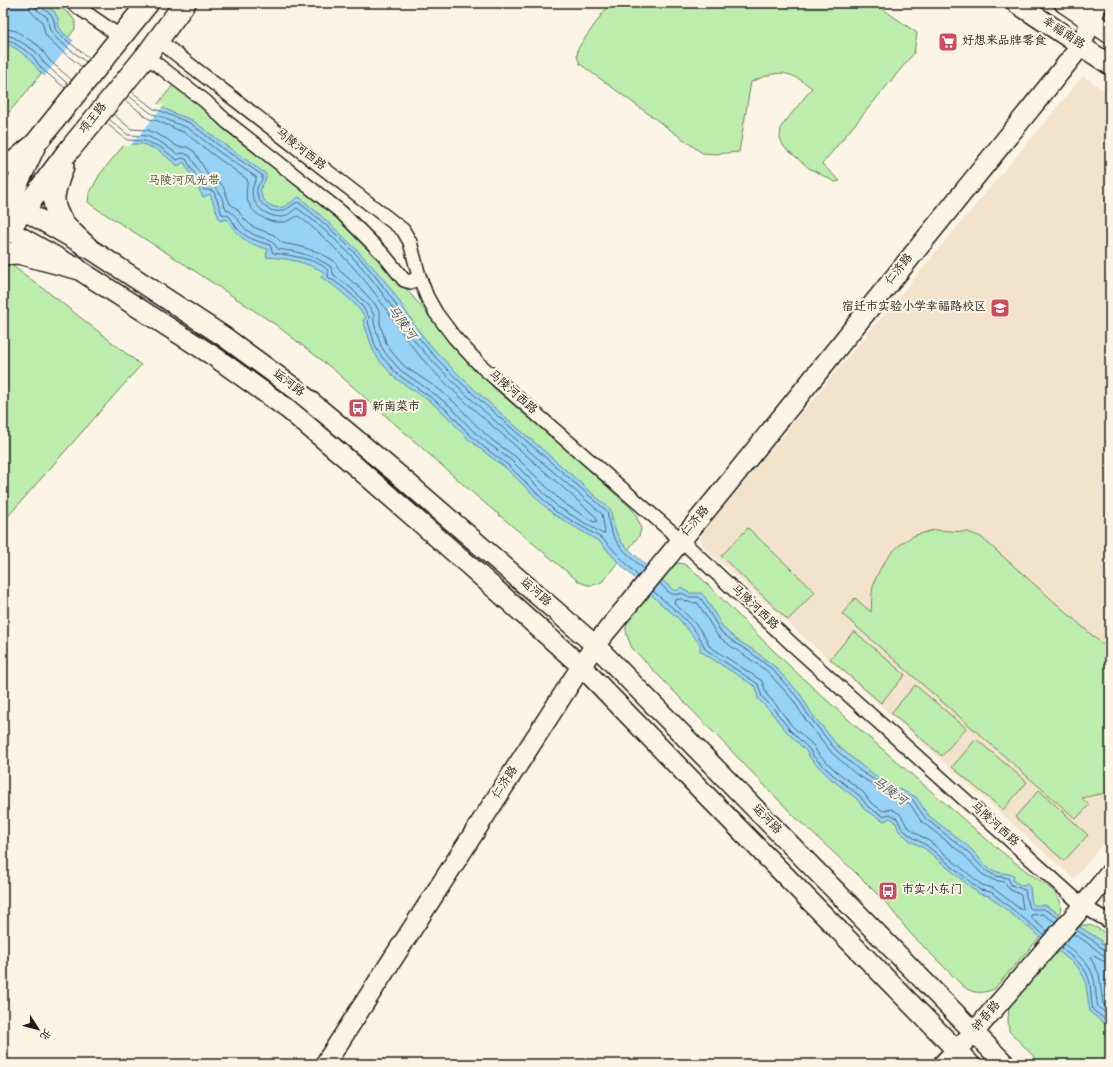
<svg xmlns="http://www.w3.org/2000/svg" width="1113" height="1067" viewBox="0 0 1113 1067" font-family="'Gochi Hand','LXGW WenKai TC',sans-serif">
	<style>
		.built { fill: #f4e3cc }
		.green { fill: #bcedac; stroke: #6c8464 }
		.water { fill: #97d3f7; stroke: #668a9f }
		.pier { fill: #fcf5e5 }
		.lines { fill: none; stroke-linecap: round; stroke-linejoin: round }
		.shore { stroke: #4d6574; stroke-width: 1 }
		.street-casing { stroke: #1c1c1c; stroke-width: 16 }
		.secondary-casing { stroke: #1c1c1c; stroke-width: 22 }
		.primary-casing { stroke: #1c1c1c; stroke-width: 24 }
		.street { stroke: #fcf5e5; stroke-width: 13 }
		.secondary { stroke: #fcf5e5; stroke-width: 19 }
		.primary { stroke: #fcf5e5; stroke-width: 21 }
		.labels { text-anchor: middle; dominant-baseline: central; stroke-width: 4; stroke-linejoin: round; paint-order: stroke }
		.street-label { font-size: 12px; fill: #1c1c1c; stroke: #fcf5e5 }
		.poi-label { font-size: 12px; fill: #1c1c1c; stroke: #fcf5e5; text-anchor: start }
		.park-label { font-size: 12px; fill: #4c5b47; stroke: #fcf5e5 }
		.water-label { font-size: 13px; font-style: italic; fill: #41535e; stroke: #fcf5e5 }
	</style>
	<rect width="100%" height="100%" fill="#fcf5e5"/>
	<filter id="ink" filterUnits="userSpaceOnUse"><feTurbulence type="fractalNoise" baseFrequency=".025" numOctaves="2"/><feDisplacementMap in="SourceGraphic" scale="8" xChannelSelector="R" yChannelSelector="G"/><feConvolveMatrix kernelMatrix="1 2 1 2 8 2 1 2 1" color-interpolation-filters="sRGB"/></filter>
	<g filter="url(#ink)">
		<path class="built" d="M 1083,76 L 1110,94 L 1110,522 L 1107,525 L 1110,528 L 1110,834 L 1107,839 L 1074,879 L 710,553 L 703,546 L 701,541 L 701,537 L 703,531 Z"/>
		<g class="green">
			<path d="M 3,3 L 53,3 L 70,14 L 75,21 L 75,29 L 29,89 L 3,119 Z"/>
			<path d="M 610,3 L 874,3 L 917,33 L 914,53 L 822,164 L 840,181 L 835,182 L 809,168 L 784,147 L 780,138 L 781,127 L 812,88 C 787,69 779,70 751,82 L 739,152 L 715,154 L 702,153 L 580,64 L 577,56 L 578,48 Z"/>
			<path d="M 174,84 L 336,215 L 376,253 L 466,360 L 495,389 L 577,459 L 633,510 L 640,524 L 641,530 L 639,536 L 603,581 C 594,587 586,586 578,581 L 474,494 L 334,370 L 276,325 L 178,260 L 94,207 L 88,202 L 89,194 L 100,174 Z"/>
			<path d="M 3,259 L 43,288 L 141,365 L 3,522 Z"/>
			<path d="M 748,528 L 815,592 L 788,620 L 721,556 Z"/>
			<path d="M 934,530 L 968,532 L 981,537 L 1110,651 L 1110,792 L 1082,798 L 1089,805 L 1076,819 L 842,614 L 855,598 L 871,612 C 872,604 871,595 873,587 C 878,566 896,543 916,535 C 922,533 928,532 934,530 Z"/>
			<path d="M 678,563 L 684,564 L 695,572 C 722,598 747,625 774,651 C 839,714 910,772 978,832 C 993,845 1009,858 1025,870 C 1036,879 1052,886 1059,899 C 1062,905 1061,910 1058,916 L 994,989 C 983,994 972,994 963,986 L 909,932 L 887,904 L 856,873 L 797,819 L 632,648 C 630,642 625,634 626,627 C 628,614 661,578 671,566 Z"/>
			<path d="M 854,631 L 905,675 L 881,703 L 830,659 Z"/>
			<path d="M 915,685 L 966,728 L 942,756 L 891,713 Z"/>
			<path d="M 976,739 L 1027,782 L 1003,810 L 952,767 Z"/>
			<path d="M 1039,790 L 1088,835 L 1064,861 L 1015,817 Z"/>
			<path d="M 1082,925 C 1094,924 1101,930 1110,937 L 1110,1064 L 1041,1064 L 1009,1031 L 1008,1020 L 1009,1007 L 1017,994 L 1073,931 Z"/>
		</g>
		<path class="water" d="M 3,3 L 41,3 L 54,11 L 58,19 L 59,27 L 64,34 L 156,106 L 162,107 L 173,113 L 192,120 L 228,147 L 266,174 C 266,184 263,181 261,188 C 258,199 272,210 282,207 C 287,206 293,200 299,197 C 329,222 358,249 384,280 C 401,301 413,326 431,346 C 456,374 485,399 513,424 C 546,452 578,481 611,510 C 612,522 615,532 622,543 L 672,589 L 677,591 L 681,587 L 690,593 L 701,593 L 705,597 L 724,629 L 737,640 L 752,649 L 774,666 L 800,694 L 812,714 L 838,746 L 862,766 L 888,784 L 916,797 L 928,815 L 970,848 L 987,867 L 997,872 L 1014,875 L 1013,881 L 1023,886 L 1027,884 L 1030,887 L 1032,905 L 1045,905 L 1102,941 L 1101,943 L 1110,949 L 1110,1028 L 1090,1012 L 1085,979 L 1077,966 L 989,896 L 979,894 L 924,848 L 912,842 L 899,831 L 895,821 L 890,818 L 884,821 L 865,810 L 857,799 L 830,778 L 811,759 L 806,751 L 786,731 L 771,712 L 758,699 L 756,687 L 700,651 L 700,644 L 677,617 L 661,604 L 617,561 L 600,542 L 553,514 L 506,468 L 483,451 L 465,436 L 445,414 L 431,402 L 395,378 L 379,360 L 373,350 L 363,320 L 366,318 C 354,301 338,288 321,277 L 324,272 C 306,262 287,258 266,257 L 268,249 C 248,244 237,237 227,219 L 220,221 L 210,194 L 203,197 L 184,162 L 178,166 L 158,150 L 143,144 L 125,144 L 39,71 C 30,58 18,48 3,42 Z"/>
		<path class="pier" d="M 74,40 L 157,104 L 164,105 L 130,146 L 124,146 L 43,78 Z"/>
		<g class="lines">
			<g class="shore">
				<path d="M 29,3 C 29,13 35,16 42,21 L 45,34 L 53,44 L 82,67"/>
				<path d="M 35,3 L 37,10 L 47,17 L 50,30 L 57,39 L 86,62"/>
				<path d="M 40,3 L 41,7 L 51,14 L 54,20 L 55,29 L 61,36 L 89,58"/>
				<path d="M 3,28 L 16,31 L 39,46 L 50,61 L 72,80"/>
				<path d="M 3,34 L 13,37 L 35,51 L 46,65 L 68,84"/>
				<path d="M 3,39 L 11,41 L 32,55 L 42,69 L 65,88"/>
				<path d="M 132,92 L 154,109 L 161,111 L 172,116 L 190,123 L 225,150 L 262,175 L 262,180 C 260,183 258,185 257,188 C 255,201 269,214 282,211 C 288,210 292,204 298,202 C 327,224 361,256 382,285 C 398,306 410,329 428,349 C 452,376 480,400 507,424 C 540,453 574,482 607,511 C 608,515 608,520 609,524 C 613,544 630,556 644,569"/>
				<path d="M 113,114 L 131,129 L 148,130 L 165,138 L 178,147 L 187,147 L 194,151 L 210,178 L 218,181 L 223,186 L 230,204 L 237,209 L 245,220 L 253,227 L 274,235 L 282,243 L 298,246 L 318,252 L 333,260 L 337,265 L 340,271 L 362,290 L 375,304 L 380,313 L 380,323 L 386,343 L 391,351 L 404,366 L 440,390 L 455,403 L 476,425 L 492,440 L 516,457 L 562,502 L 594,522 L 597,521 L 596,517 C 563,487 529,458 496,429 C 469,405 442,382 419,355 C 402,335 389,312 373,291 C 354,266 323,234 298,216 C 293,218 288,222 283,222 C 268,224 250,213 247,198 C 245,191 248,185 247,179 L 219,159 L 185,133 L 158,121 L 149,119 L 125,100"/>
				<path d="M 109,119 L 128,135 L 147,136 L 162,143 L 177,154 L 184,153 L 190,156 L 206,184 C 221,187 220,196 226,209 C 236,213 239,224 248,231 C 260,240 270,236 278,249 L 297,252 L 316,258 L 330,266 L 334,275 L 351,288 L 370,308 L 374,315 L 374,323 L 381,346 L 386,354 L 400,370 L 436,395 L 451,407 L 472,430 L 489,444 L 512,461 L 558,507 L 603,534 L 605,533 L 602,514 C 542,461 479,411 425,353 C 406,333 394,308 377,286 C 355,257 327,230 297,208 C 292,211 288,216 281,217 C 262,217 244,197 256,180 L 256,177 L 222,154 L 188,128 L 170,121 L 160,116 L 152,114 L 129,96"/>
				<path d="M 106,123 L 127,140 L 145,141 L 160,147 L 177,160 L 182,158 L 186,159 L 204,190 L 210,190 L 214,192 L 222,214 L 229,216 C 232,219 234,224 236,227 C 245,238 257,241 270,245 L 273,253 C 284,254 323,260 328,271 C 328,272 328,276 328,277 C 344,287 360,300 369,317 L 368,322 L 376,348 L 382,357 L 397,374 L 433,399 L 448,411 L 468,433 L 485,448 L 508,465 L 555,511 L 603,539 L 638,576"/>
				<path d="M 660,583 C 666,590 672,598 682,593 L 689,597 L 699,597 L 702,600 L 721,632 L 735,643 L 750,652 L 772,669 L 797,697 L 809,716 L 835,749 L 859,770 L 886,787 L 913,800 L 925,818 L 967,851 L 985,870 L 996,876 L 1008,878 L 1011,885 L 1025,890 L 1028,906 L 1030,908 L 1032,909 L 1044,909 L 1059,918"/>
				<path d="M 653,591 C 670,606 698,627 705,649 L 758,684 L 762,697 L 774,709 L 789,729 L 809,749 L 814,757 L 833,775 L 860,796 L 868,807 L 883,816 L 890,814 L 897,818 L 902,829 L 914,838 L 926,845 L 980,890 L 991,892 L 1044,935"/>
				<path d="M 682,599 L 688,602 L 698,603 L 717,635 L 732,647 L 747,657 L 768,672 L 793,700 L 805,719 L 832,753 L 856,774 L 883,791 L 910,804 L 921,821 L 963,854 L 982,874 L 994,880 L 1004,882 L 1009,889 L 1021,895 L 1023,909 L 1020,909 L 993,888 L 982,885 L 929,841 L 917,834 L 907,826 L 900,814 L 891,809 L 883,811 L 871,803 L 863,792 L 836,771 L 818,754 L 813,745 L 792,726 L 777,706 L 767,695 L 762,681 L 709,646 C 705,631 685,613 674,603 L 675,600 Z"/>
				<path d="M 1076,930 L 1097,943 L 1100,947 L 1110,952"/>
				<path d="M 1047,931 L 1031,918 L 1031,915 L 1043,914 L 1055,922"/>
				<path d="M 1073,934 C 1079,937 1085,941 1090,945 C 1097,949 1101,956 1110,957"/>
				<path d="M 1064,944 C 1079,956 1093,965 1095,985 C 1096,992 1096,1000 1098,1007 L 1110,1016"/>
				<path d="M 1061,948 C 1073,958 1088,967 1090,984 C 1091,993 1091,1001 1093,1010 L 1110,1023"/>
				<path d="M 1110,963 L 1103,961 L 1092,955 L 1090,957 L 1099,974 L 1103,1004 L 1110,1009"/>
			</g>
			<defs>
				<g id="street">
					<path d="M 72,3 L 121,37"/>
					<path d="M 158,40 L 403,230 L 410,242 L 419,276 L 427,297 L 436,313 L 454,337 L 480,365 L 681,540 L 793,645 L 1083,906 L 1110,922"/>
					<path d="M 146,56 L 205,101 L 227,122 L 341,212 L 383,254 L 404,280 L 411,282 L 419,276"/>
				</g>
				<g id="secondary">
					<path d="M 1016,3 L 1110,65"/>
					<path d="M 1064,3 L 1110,34"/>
					<path d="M 11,203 L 86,246 L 223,336 L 297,390 L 401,477 L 595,645 L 1005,1064"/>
					<path d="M 3,227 L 76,268 L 215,357 L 289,410 L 354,465 L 464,561 L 581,666 L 705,794 L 970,1064"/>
					<path d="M 325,1064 L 595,645 L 722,491 L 1081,46 L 1098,3"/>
					<path d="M 943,1064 L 974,1032 L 1083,906 L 1110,873"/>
				</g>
				<g id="primary">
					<path d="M 3,165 L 15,161 L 34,145"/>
					<path d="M 63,166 C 60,176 54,188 54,199 C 54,219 73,233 86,246"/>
					<path d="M 3,209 L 9,201 L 36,143 L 148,3"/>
					<path d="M 3,235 L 24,210 L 66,154 L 146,56 L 185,3"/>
					<path d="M 3,254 L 18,253 L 76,268"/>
				</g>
			</defs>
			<use href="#street" class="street-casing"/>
			<use href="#secondary" class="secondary-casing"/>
			<use href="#primary" class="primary-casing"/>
			<use href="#street" class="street"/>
			<use href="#secondary" class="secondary"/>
			<use href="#primary" class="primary"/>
		</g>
	</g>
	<defs>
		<symbol id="supermarket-square" viewBox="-11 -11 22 22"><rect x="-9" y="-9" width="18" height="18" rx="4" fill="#d1495b" stroke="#fcf5e5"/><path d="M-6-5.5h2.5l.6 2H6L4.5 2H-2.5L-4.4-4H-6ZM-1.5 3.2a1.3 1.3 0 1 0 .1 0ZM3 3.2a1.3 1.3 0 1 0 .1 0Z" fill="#fff"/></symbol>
		<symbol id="school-square" viewBox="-11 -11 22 22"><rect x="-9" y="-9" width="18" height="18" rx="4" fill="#d1495b" stroke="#fcf5e5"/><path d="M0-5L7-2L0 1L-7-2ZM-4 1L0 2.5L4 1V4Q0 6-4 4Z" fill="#fff"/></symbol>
		<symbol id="bus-square" viewBox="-11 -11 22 22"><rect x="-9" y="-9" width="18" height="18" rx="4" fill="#d1495b" stroke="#fcf5e5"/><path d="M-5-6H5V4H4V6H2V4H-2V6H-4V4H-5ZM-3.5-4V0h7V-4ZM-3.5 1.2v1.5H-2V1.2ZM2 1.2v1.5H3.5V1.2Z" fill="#fff"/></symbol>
	</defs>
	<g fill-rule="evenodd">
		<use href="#supermarket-square" x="937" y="31" width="22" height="22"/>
		<use href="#school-square" x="989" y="297" width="22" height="22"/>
		<use href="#bus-square" x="347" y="397" width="22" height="22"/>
		<use href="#bus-square" x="877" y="880" width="22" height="22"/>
	</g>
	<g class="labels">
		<g class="street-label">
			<text transform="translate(1063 34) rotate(33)">幸福南路</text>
			<text transform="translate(94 119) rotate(-51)">项王路</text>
			<text transform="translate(300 150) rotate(38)">马陵河西路</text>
			<text transform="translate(900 270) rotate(-51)">仁济路</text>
			<text transform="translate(288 384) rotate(37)">运河路</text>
			<text transform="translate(512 393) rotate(41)">马陵河西路</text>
			<text transform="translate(696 522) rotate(-50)">仁济路</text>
			<text transform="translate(535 593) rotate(41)">运河路</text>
			<text transform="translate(754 608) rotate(43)">马陵河西路</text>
			<text transform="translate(506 783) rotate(-57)">仁济路</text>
			<text transform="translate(766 820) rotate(46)">运河路</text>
			<text transform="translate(994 825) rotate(42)">马陵河西路</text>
			<text transform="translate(987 1017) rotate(-49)">钟吾路</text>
		</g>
		<g class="poi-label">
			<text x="962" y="42">好想来品牌零食</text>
			<text x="986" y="308" text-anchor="end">宿迁市实验小学幸福路校区</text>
			<text x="372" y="408">新南菜市</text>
			<text x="902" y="891">市实小东门</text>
		</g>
		<g class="park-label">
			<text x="184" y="182">马陵河风光带</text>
		</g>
		<g class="water-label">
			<text transform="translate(401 323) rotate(54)">马陵河</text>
			<text transform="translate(889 792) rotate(36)">马陵河</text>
		</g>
	</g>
	<rect width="1113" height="1067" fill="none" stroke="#fcf5e5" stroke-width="16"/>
	<rect x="8" y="8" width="1097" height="1051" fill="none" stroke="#1c1c1c" stroke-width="1.5" filter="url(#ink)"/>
	<g transform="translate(38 1029) rotate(126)" stroke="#fcf5e5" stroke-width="3" paint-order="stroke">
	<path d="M0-3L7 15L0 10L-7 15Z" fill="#1c1c1c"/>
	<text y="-6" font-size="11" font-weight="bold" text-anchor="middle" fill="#1c1c1c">北</text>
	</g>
</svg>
